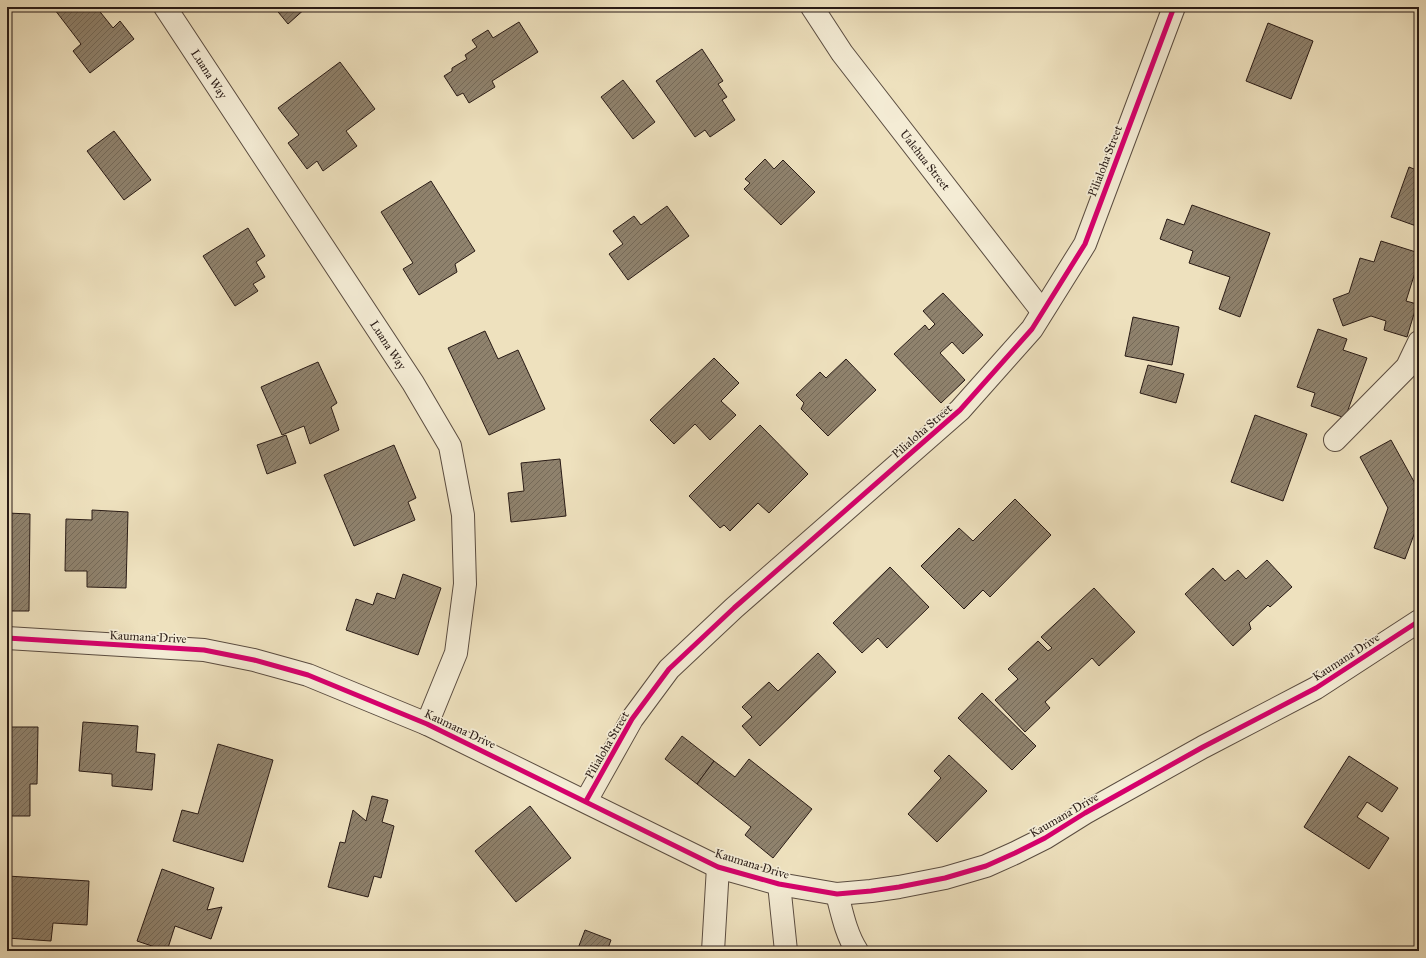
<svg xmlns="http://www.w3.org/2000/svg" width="1426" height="958" viewBox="0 0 1426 958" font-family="'IM FELL Great Primer',serif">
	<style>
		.building { fill: url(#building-hatch); stroke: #291b16 }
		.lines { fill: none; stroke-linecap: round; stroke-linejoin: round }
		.minor-casing { stroke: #5a4c40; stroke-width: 24 }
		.minor { stroke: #f4ecd5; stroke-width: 22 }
		.cycleway-casing { stroke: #f4ecd5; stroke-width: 8 }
		.cycleway { stroke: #d6006c; stroke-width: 5 }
		.labels { text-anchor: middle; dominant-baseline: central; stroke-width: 3.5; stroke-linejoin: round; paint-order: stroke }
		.street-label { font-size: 12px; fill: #291b16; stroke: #f4ecd5 }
	</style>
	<defs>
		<pattern id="building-hatch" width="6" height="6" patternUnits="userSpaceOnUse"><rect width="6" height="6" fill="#8f826d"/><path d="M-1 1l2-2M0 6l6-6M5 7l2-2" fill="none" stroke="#756a59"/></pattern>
	</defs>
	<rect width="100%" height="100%" fill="#eee1be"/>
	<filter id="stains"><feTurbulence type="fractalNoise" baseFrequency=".005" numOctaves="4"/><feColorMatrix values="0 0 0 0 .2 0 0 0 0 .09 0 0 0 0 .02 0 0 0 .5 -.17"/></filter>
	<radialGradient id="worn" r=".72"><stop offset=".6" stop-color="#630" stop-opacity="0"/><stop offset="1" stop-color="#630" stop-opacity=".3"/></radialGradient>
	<g class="building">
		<path d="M 59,7 L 98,7 L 97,8 L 113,28 L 120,21 L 134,39 L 90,73 L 73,51 L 81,44 L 55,10 Z"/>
		<path d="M 274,7 L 307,7 L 288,24 Z"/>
		<path d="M 519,22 L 538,52 L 492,81 L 495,87 L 469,103 L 463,93 L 457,96 L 444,76 L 452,71 L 452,68 L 467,59 L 465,55 L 477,47 L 472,40 L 488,30 L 493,38 Z"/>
		<path d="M 1268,23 L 1313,41 L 1291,99 L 1246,81 Z"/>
		<path d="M 702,49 L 723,81 L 718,84 L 727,97 L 722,100 L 735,120 L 710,137 L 705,130 L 695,137 L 656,81 Z"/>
		<path d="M 340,62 L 375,109 L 346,131 L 357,146 L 323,171 L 317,161 L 307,169 L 288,143 L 299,135 L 278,108 Z"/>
		<path d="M 623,80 L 655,122 L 633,139 L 601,97 Z"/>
		<path d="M 114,131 L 151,180 L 124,200 L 87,151 Z"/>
		<path d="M 765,159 L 774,169 L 783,160 L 815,192 L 781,225 L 744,189 L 750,183 L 745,179 Z"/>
		<path d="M 1409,167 L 1419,171 L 1419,227 L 1391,217 Z"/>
		<path d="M 431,181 L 475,251 L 455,264 L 457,272 L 419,295 L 403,269 L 413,263 L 381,212 Z"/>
		<path d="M 1192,205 L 1270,233 L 1240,317 L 1219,309 L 1230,277 L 1189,263 L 1193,251 L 1160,239 L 1167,219 L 1184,225 Z"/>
		<path d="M 667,206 L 689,236 L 628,280 L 609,254 L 623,244 L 613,231 L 634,216 L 641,225 Z"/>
		<path d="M 248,228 L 265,256 L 256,262 L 265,277 L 253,284 L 258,291 L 235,306 L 203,256 Z"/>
		<path d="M 1381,241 L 1419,253 L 1419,260 L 1406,301 L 1417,304 L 1407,337 L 1384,330 L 1386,321 L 1371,316 L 1343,326 L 1333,299 L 1349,293 L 1360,258 L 1374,262 Z"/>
		<path d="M 943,293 L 983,335 L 963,354 L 952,342 L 940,353 L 965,380 L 941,403 L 894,354 L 925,325 L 929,330 L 935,324 L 923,311 Z"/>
		<path d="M 1133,317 L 1179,327 L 1172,365 L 1125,356 Z"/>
		<path d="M 1318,329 L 1347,339 L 1343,350 L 1367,358 L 1345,418 L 1311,406 L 1315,393 L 1297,387 Z"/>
		<path d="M 485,331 L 498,359 L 518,350 L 545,409 L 489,435 L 448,348 Z"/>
		<path d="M 714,358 L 739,383 L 721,401 L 736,415 L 710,440 L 695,424 L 674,444 L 650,420 Z"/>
		<path d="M 846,359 L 876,390 L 828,436 L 801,409 L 804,403 L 796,395 L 820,372 L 826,378 Z"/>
		<path d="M 318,362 L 337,403 L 331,407 L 339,430 L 310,444 L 304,426 L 282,435 L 261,387 Z"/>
		<path d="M 1148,365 L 1184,374 L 1176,403 L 1140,393 Z"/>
		<path d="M 1255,415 L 1307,434 L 1283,501 L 1231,482 Z"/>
		<path d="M 760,425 L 808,474 L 769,513 L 758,503 L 730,531 L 724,525 L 720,528 L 689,496 Z"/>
		<path d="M 286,435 L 296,463 L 267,474 L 257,445 Z"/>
		<path d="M 1391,440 L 1417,487 L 1419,488 L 1419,521 L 1405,559 L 1374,548 L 1388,508 L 1360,457 Z"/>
		<path d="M 394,445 L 416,498 L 408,502 L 415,520 L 354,546 L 324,475 Z"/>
		<path d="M 560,459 L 566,516 L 511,522 L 508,493 L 524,491 L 521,463 Z"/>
		<path d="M 1015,499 L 1051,535 L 990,597 L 983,590 L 964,609 L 921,566 L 959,528 L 973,541 Z"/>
		<path d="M 92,510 L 128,512 L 126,588 L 87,587 L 87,571 L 65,571 L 66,519 L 92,520 Z"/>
		<path d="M 7,513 L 30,514 L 29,611 L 7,611 Z"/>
		<path d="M 1267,560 L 1292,587 L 1270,607 L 1268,605 L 1249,623 L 1251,629 L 1233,646 L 1185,594 L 1213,568 L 1225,581 L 1238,570 L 1246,579 Z"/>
		<path d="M 890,567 L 929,607 L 887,648 L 878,638 L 862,653 L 833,623 Z"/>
		<path d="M 403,574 L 441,588 L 418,655 L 346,630 L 356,599 L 373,605 L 377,593 L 395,599 Z"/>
		<path d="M 1094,588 L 1135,632 L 1099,666 L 1092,658 L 1045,702 L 1050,708 L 1025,732 L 995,700 L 1018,679 L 1008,669 L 1038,641 L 1048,651 L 1052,648 L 1041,637 Z"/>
		<path d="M 818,653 L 836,672 L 760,746 L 742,726 L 752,717 L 742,707 L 769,682 L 778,691 Z"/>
		<path d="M 982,693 L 1036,746 L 1012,770 L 958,718 Z"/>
		<path d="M 83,722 L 138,726 L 136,752 L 155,754 L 152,790 L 112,786 L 112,774 L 79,771 Z"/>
		<path d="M 7,727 L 38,727 L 37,784 L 30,784 L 30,816 L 7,816 Z"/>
		<path d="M 682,736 L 714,761 L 697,784 L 665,759 Z"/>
		<path d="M 218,744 L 273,760 L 243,862 L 173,841 L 182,810 L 198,814 Z"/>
		<path d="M 949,755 L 987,791 L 937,842 L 908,814 L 941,778 L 934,771 Z"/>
		<path d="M 1349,756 L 1398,788 L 1382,812 L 1367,802 L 1357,817 L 1389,838 L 1369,869 L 1304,827 Z"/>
		<path d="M 749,759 L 812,809 L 773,858 L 745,835 L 751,827 L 697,784 L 714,761 L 735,777 Z"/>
		<path d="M 372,796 L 388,800 L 382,822 L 394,826 L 381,878 L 374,876 L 368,897 L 328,887 L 340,842 L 345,843 L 353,810 L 366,821 Z"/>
		<path d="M 530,806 L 571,858 L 516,902 L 475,851 Z"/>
		<path d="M 162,869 L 214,888 L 207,910 L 222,907 L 211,939 L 175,926 L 167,951 L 137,941 Z"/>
		<path d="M 7,876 L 89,881 L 87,925 L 53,923 L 51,941 L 7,938 Z"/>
		<path d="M 585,930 L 611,940 L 607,951 L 577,951 Z"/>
		<path d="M 16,948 L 40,949 L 40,951 L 15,951 Z"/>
	</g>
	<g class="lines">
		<defs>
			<g id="minor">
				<path d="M 165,7 L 413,383 L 450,446 L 463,515 L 465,584 L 456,653 L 427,724"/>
				<path d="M 812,7 L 842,53 L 1042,311"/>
				<path d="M 1335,440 L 1407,367 L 1419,342"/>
				<path d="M 7,638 L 204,650 L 254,660 L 308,675 L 427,724 L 718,867 L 779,884 L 837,894 L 871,891 L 899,887 L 945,878 L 986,866 L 1015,853 L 1045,838 L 1085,813 L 1203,747 L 1316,688 L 1419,621"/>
				<path d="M 586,801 L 632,719 L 669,669 L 734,608 L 960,410 L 1032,329 L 1085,244 L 1174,7"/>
				<path d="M 779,884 L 786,951"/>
				<path d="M 837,894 C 842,913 846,934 857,951"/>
				<path d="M 713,951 L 718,867"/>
			</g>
		</defs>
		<use href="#minor" class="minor-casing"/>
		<use href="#minor" class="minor"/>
		<defs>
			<g id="cycleway">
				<path d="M 7,638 L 204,650 L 254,660 L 308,675 L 427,724 L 718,867 L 779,884 L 837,894 L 871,891 L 899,887 L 945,878 L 986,866 L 1015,853 L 1045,838 L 1085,813 L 1203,747 L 1316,688 L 1419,621"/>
				<path d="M 586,801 L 632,719 L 669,669 L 734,608 L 960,410 L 1032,329 L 1085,244 L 1174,7"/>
			</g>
		</defs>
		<use href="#cycleway" class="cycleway-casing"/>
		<use href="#cycleway" class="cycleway"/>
	</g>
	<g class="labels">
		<g class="street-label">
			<text transform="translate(209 74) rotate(57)">Luana Way</text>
			<text transform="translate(925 160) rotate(52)">Ualehua Street</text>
			<text transform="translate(1105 161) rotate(-69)">Pilialoha Street</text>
			<text transform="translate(388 345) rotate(57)">Luana Way</text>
			<text transform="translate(922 431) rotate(-41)">Pilialoha Street</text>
			<text transform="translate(148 637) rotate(3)">Kaumana Drive</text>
			<text transform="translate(1346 657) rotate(-33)">Kaumana Drive</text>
			<text transform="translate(460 729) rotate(25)">Kaumana Drive</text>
			<text transform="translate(607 745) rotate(-60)">Pilialoha Street</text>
			<text transform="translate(1064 815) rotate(-30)">Kaumana Drive</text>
			<text transform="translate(752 864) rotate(17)">Kaumana Drive</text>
		</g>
	</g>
	<rect width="1426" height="958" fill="none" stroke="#eee1be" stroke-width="24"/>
	<rect x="8" y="8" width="1410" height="942" fill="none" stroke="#291b16" stroke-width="2"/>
	<rect x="12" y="12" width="1402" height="934" fill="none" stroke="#291b16"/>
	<rect width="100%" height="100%" filter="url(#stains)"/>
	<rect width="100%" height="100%" fill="url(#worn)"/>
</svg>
